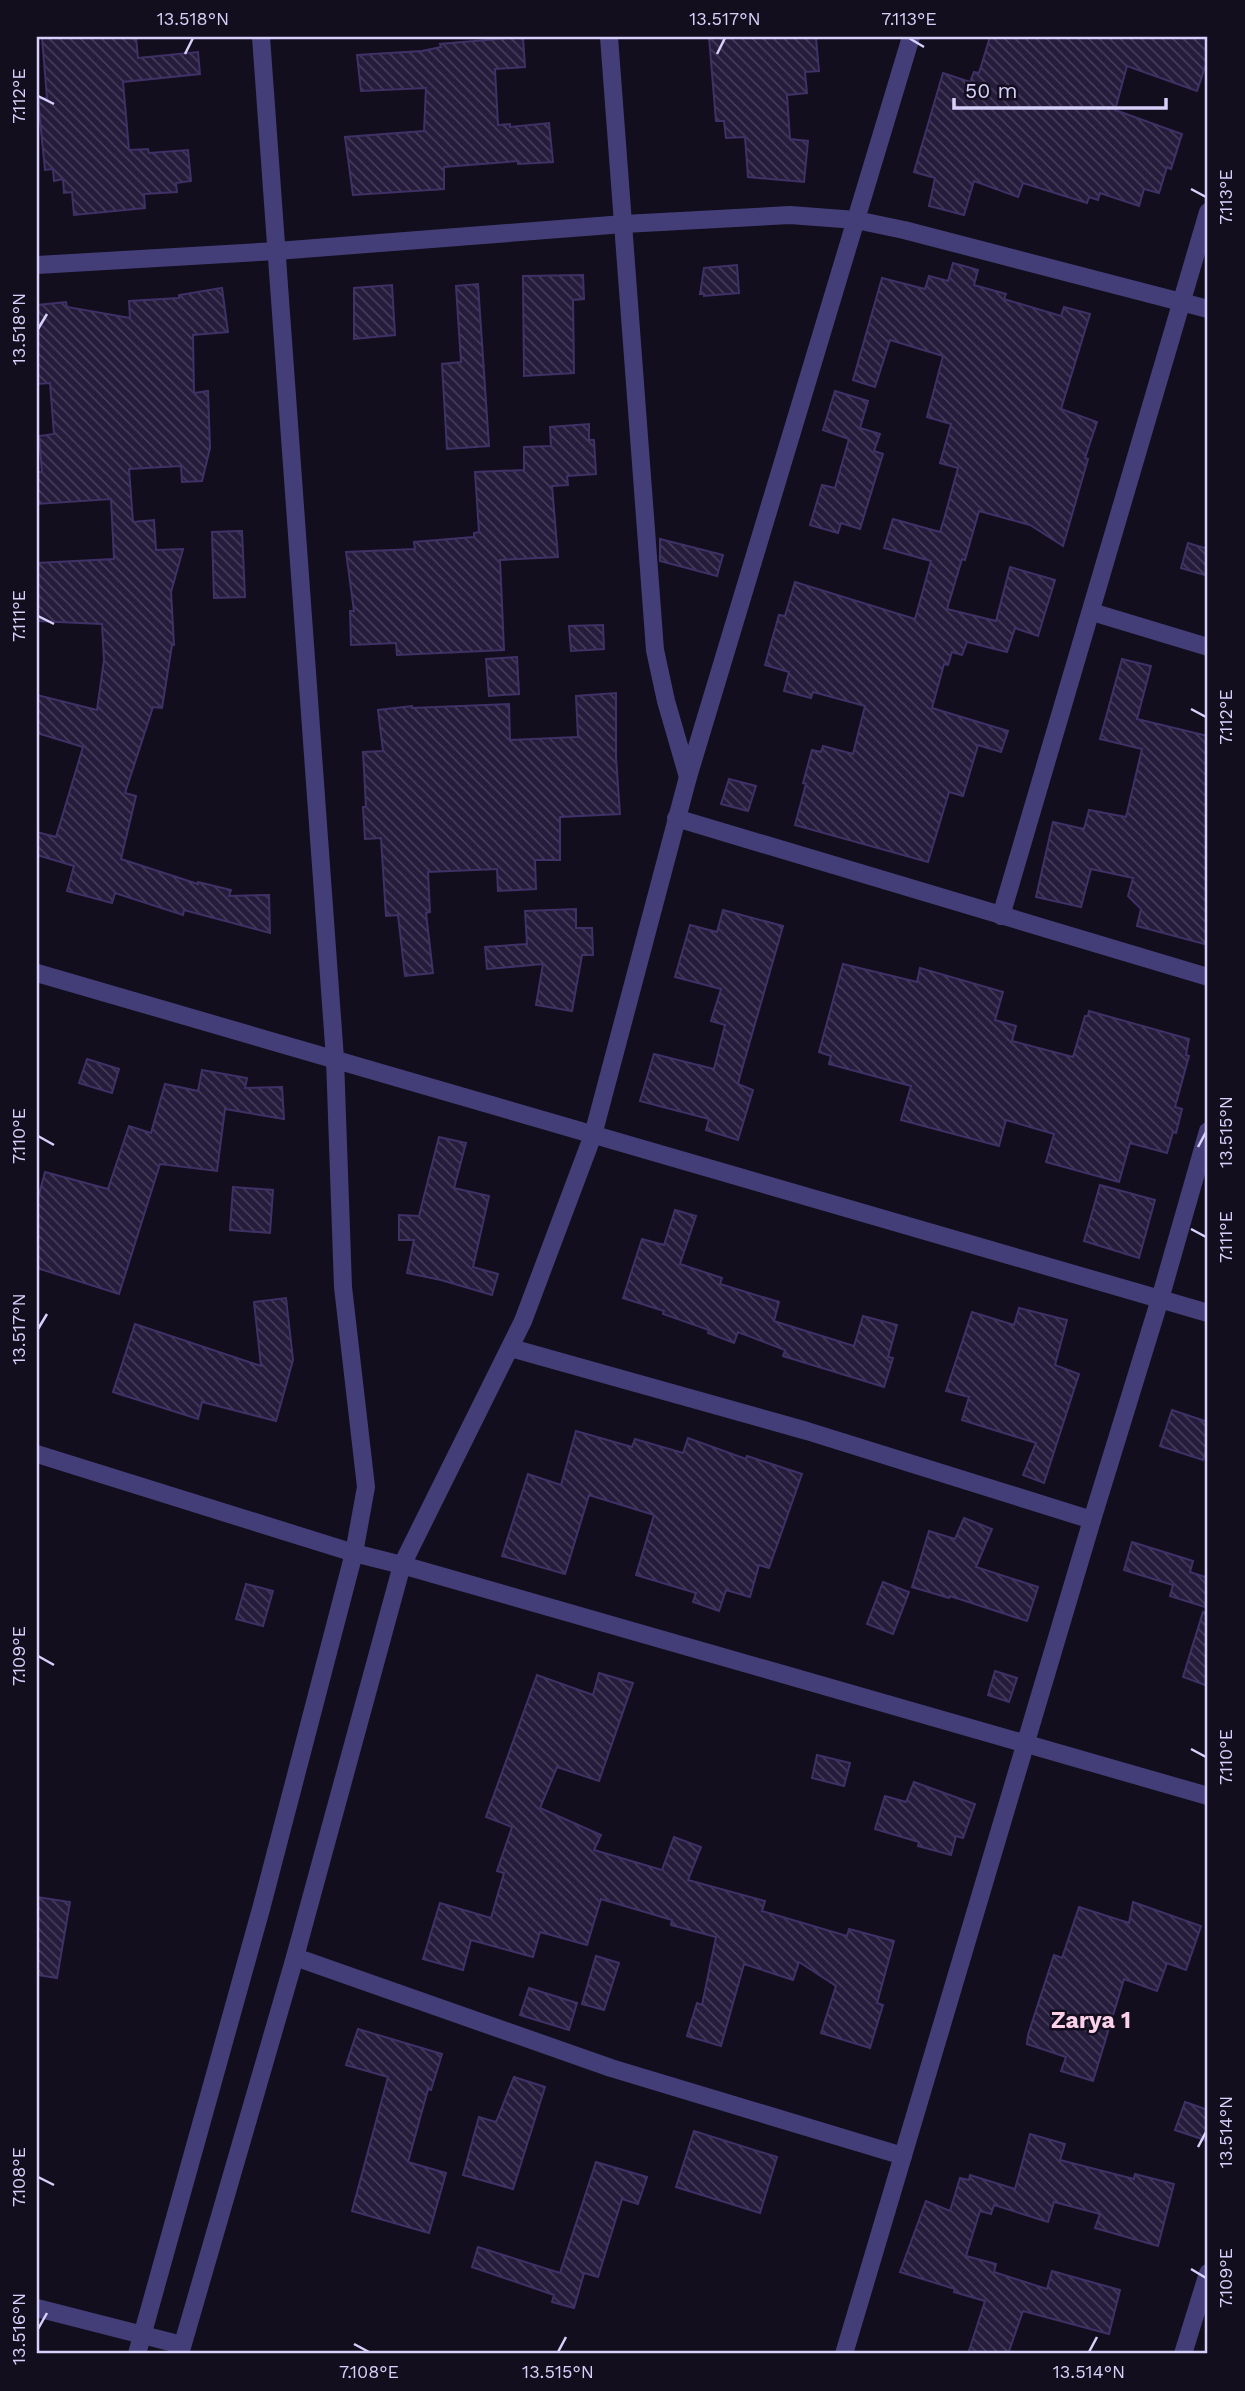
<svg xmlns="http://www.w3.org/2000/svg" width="1245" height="2391" viewBox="0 0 1245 2391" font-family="'Work Sans',sans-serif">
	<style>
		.building { fill: url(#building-back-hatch); stroke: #3f3166; stroke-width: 2 }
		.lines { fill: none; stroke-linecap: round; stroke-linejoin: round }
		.minor { stroke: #443e78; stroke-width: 18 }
		.tertiary { stroke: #443e78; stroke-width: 18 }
		.ticks { fill: none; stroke: #d7d0fa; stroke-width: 2.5 }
		.labels { text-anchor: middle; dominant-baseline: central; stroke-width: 5; stroke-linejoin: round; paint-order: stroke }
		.quarter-label { font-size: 23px; font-weight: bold; fill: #fad1e8; stroke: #120e1e }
		.neatline { fill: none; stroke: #d7d0fa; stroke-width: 2.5 }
		.ticks-label { font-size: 18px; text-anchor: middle; fill: #d7d0fa }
	</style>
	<defs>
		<pattern id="building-back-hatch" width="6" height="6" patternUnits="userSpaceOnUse" patternTransform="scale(1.75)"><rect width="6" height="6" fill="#251c3c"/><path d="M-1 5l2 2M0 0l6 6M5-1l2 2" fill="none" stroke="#443c59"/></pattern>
	</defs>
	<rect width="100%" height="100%" fill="#120e1e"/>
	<g class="building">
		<path d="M 42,37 L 136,37 L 138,58 L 198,52 L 200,74 L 123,82 L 129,150 L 148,149 L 149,153 L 188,150 L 191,181 L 176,183 L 177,192 L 144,194 L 145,208 L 74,215 L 72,192 L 64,193 L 63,179 L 54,181 L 53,169 L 45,170 L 38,99 L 47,98 Z"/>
		<path d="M 523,37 L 525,67 L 495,69 L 498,125 L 510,124 L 510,127 L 549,123 L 553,162 L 518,164 L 518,161 L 444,167 L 444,189 L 353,195 L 345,137 L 424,131 L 426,88 L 361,91 L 357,55 L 422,51 L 441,47 L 440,44 Z"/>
		<path d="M 709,37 L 816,38 L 819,71 L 805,72 L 807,93 L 787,95 L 790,139 L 808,141 L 804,182 L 748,177 L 745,137 L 726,138 L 724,121 L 716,121 Z"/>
		<path d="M 990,37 L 1208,37 L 1208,58 L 1197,91 L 1127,66 L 1115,110 L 1182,134 L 1171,169 L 1167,167 L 1159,193 L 1144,189 L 1139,206 L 1100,193 L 1098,200 L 1089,197 L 1087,203 L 1023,183 L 1018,197 L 974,181 L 964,215 L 929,206 L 935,178 L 914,172 L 943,73 L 970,82 L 974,72 L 979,73 Z"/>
		<path d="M 953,263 L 978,270 L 974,285 L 1006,294 L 1004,299 L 1061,316 L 1064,307 L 1090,314 L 1061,409 L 1097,422 L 1085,458 L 1088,459 L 1063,546 L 1030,525 L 979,511 L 965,560 L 962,559 L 947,609 L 996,621 L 1010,567 L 1055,580 L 1038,636 L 1015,628 L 1007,652 L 967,642 L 962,655 L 952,652 L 948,665 L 944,664 L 932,708 L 1008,731 L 1001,752 L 978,745 L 963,796 L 949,792 L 928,862 L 795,825 L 806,784 L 803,783 L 812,750 L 821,752 L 823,746 L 853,754 L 865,706 L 813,692 L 811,698 L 784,691 L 789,672 L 765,665 L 779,615 L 785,616 L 795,582 L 915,619 L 931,561 L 884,548 L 893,519 L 940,532 L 944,519 L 958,468 L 940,463 L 951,424 L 927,417 L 943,356 L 890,340 L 875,387 L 853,380 L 882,278 L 925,289 L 929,276 L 948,281 Z"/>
		<path d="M 737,265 L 739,293 L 704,296 L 704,294 L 700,294 L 704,268 Z"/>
		<path d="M 583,275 L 584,299 L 573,300 L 574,373 L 524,376 L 523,276 Z"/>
		<path d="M 478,284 L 489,446 L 447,449 L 442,364 L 461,362 L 456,286 Z"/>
		<path d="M 392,285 L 395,335 L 354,339 L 354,288 Z"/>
		<path d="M 222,288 L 228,332 L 193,335 L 194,393 L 208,391 L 210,448 L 202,481 L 182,482 L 181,466 L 129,469 L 133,522 L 154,520 L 156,550 L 183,549 L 171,592 L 174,645 L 172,645 L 162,708 L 153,707 L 125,793 L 136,796 L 121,859 L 198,884 L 198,882 L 231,890 L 229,896 L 269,895 L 270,933 L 184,910 L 183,915 L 115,893 L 112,903 L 67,891 L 74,866 L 37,855 L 37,832 L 56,837 L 83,747 L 37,733 L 37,695 L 97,710 L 104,660 L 102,624 L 37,621 L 37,563 L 114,559 L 111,499 L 37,504 L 37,472 L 42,472 L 39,436 L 54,434 L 50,383 L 37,384 L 37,305 L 66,302 L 67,307 L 130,318 L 129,301 L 179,298 L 179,295 Z"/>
		<path d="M 835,391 L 868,401 L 860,428 L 880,434 L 874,451 L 883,454 L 860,529 L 841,523 L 838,533 L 810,525 L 822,485 L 835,488 L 849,439 L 823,430 Z"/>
		<path d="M 589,424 L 589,440 L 594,440 L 596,474 L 567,476 L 568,485 L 552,486 L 558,557 L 500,560 L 504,650 L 397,655 L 396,643 L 351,645 L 350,611 L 354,611 L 346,552 L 415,549 L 414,542 L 474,537 L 474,533 L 479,532 L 475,472 L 524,470 L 524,447 L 551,446 L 550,427 Z"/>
		<path d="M 239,531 L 242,531 L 245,597 L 214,598 L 212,532 Z"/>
		<path d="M 660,539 L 723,555 L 717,576 L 660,561 Z"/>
		<path d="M 1188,543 L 1208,549 L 1208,576 L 1181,568 Z"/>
		<path d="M 603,625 L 604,649 L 571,651 L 569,626 Z"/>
		<path d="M 517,657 L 519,694 L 489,696 L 486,659 Z"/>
		<path d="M 1122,659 L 1151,666 L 1137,719 L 1208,736 L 1208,945 L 1137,926 L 1141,909 L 1128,896 L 1133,878 L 1091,869 L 1081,907 L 1036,897 L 1053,822 L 1084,829 L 1089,810 L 1126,817 L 1142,749 L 1100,739 Z"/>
		<path d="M 616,693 L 616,757 L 620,814 L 560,817 L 560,860 L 535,860 L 536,889 L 498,891 L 497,869 L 428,872 L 430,912 L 426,913 L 433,973 L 405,976 L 398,915 L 386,916 L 381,838 L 365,839 L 363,807 L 366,807 L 363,752 L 383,751 L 378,710 L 412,706 L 412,708 L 509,704 L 510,740 L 578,737 L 576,696 Z"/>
		<path d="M 729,779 L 756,786 L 748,811 L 721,804 Z"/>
		<path d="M 576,909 L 576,928 L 592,928 L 593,955 L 582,955 L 572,1011 L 536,1005 L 543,964 L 487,969 L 485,947 L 527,944 L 525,911 Z"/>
		<path d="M 723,910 L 783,926 L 740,1076 L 738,1084 L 753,1090 L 738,1140 L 706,1130 L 709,1119 L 640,1101 L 654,1054 L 714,1069 L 725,1025 L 711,1021 L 721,989 L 675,977 L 690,925 L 717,932 Z"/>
		<path d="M 843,964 L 917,982 L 920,968 L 1003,992 L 995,1020 L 1016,1026 L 1012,1041 L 1073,1057 L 1085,1016 L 1088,1016 L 1089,1011 L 1189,1039 L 1186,1055 L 1189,1056 L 1175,1107 L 1182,1109 L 1176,1133 L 1173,1132 L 1167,1153 L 1130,1143 L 1119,1182 L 1046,1162 L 1054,1134 L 1006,1120 L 999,1146 L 901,1120 L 911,1086 L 829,1064 L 831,1056 L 819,1052 Z"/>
		<path d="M 87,1059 L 119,1069 L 112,1093 L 79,1083 Z"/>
		<path d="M 202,1070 L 247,1078 L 245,1088 L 282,1087 L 284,1119 L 225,1109 L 217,1171 L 160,1164 L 119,1294 L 37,1268 L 37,1202 L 45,1172 L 108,1189 L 129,1126 L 151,1133 L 165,1084 L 198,1091 Z"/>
		<path d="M 439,1137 L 466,1143 L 454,1188 L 489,1196 L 473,1267 L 498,1274 L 492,1295 L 441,1280 L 407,1273 L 414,1240 L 399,1240 L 399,1215 L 419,1216 Z"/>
		<path d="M 1100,1185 L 1155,1200 L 1139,1258 L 1084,1241 Z"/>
		<path d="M 233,1187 L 273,1190 L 270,1233 L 230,1230 Z"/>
		<path d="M 675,1210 L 696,1216 L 680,1264 L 722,1278 L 720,1284 L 779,1302 L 774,1321 L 854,1346 L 863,1316 L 897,1325 L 888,1357 L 893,1358 L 884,1387 L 783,1356 L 785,1350 L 738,1332 L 734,1343 L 708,1333 L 709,1330 L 663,1314 L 664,1311 L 623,1298 L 642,1239 L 664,1245 Z"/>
		<path d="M 286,1298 L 293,1360 L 276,1421 L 202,1402 L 198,1419 L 113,1392 L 135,1324 L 261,1366 L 254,1302 Z"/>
		<path d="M 1019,1308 L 1067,1320 L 1055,1365 L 1079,1374 L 1044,1483 L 1023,1475 L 1036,1443 L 962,1420 L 969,1397 L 946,1391 L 972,1312 L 1014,1325 Z"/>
		<path d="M 1172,1410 L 1208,1422 L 1208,1443 L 1203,1460 L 1160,1446 Z"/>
		<path d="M 576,1431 L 632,1447 L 635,1439 L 683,1453 L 688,1438 L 746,1459 L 747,1456 L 802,1474 L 769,1568 L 759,1565 L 750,1597 L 726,1590 L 719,1611 L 693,1602 L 696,1593 L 636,1575 L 654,1515 L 589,1495 L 565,1574 L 502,1556 L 528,1474 L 561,1485 Z"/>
		<path d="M 964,1518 L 992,1529 L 976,1567 L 1038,1587 L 1027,1621 L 950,1596 L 949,1598 L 912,1587 L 929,1531 L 955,1539 Z"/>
		<path d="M 1132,1542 L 1193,1561 L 1190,1572 L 1208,1578 L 1208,1608 L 1170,1596 L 1173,1585 L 1124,1570 Z"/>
		<path d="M 883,1582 L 909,1592 L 893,1634 L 867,1624 Z"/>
		<path d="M 246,1584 L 273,1591 L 263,1626 L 236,1619 Z"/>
		<path d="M 1203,1612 L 1208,1613 L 1208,1686 L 1183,1677 Z"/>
		<path d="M 995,1671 L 1017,1678 L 1009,1702 L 988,1695 Z"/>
		<path d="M 599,1673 L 633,1683 L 599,1781 L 557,1767 L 540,1808 L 601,1835 L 594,1850 L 662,1870 L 674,1837 L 701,1847 L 688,1880 L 765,1901 L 762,1911 L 847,1936 L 849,1929 L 894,1941 L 877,2003 L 883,2005 L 870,2048 L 821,2033 L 836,1986 L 799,1962 L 793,1980 L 744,1964 L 721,2046 L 687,2036 L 697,2003 L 702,2005 L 716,1937 L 671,1925 L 672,1920 L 601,1899 L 587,1945 L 540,1932 L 533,1957 L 471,1940 L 463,1970 L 423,1959 L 440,1903 L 491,1918 L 504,1873 L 497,1871 L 512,1827 L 486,1817 L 537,1675 L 593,1695 Z"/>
		<path d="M 817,1755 L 850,1763 L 844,1786 L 812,1778 Z"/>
		<path d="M 914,1782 L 975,1804 L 963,1838 L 956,1836 L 951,1855 L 918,1846 L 919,1842 L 875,1829 L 885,1796 L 906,1802 Z"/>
		<path d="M 37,1897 L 70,1902 L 57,1978 L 37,1975 Z"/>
		<path d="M 1133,1902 L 1201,1926 L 1186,1970 L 1167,1963 L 1157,1991 L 1124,1979 L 1093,2081 L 1061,2071 L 1066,2057 L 1027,2044 L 1028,2035 L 1054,1955 L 1062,1958 L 1079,1907 L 1129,1923 Z"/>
		<path d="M 596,1956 L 619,1963 L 604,2010 L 582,2004 Z"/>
		<path d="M 529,1988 L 577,2003 L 569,2030 L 520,2015 Z"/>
		<path d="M 358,2029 L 442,2054 L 431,2090 L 428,2089 L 408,2162 L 446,2173 L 429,2233 L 352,2211 L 388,2077 L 346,2065 Z"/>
		<path d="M 514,2077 L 545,2087 L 513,2189 L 463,2175 L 479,2117 L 496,2122 Z"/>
		<path d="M 1185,2102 L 1208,2110 L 1208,2141 L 1175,2130 Z"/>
		<path d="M 694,2131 L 777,2157 L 760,2213 L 676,2187 Z"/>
		<path d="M 1030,2134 L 1065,2144 L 1060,2160 L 1134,2179 L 1135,2174 L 1174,2184 L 1158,2246 L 1095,2228 L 1100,2214 L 1054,2202 L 1048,2222 L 994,2205 L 991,2214 L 980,2211 L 966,2256 L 996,2264 L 994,2272 L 1047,2289 L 1052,2271 L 1120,2290 L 1109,2334 L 1023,2311 L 1008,2354 L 968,2354 L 985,2301 L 954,2292 L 955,2289 L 900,2272 L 926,2201 L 950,2211 L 960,2178 L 969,2180 L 970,2175 L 1015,2189 Z"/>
		<path d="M 596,2162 L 647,2177 L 638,2204 L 622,2199 L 598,2277 L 584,2273 L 574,2308 L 552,2302 L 554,2295 L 472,2267 L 478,2247 L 560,2273 Z"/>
	</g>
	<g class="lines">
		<g class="minor">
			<path d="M 609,37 L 655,650 L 666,701 L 688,777"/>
			<path d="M 37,265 L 277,251 L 624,224 L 790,215 L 856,220 L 904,230 L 1208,309"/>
			<path d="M 1092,612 L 1208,647"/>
			<path d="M 676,818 L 1208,977"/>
			<path d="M 1001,916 L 1208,212"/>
			<path d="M 37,973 L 1208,1313"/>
			<path d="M 511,1348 L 807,1431 L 1092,1520"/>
			<path d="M 37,1454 L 354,1553 L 366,1487 L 343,1287 L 335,1059 L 261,37"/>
			<path d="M 402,1565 L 1208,1796"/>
			<path d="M 295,1957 L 611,2068 L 903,2156"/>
			<path d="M 37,2308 L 182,2345"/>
			<path d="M 844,2354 L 1092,1520 L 1160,1299 L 1208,1131"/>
			<path d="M 1183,2354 L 1208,2273"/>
		</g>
		<g class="tertiary">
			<path d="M 137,2354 L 261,1909 L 354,1553 L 402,1565"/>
			<path d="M 180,2354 L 295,1957 L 402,1565 L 523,1321 L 593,1135 L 688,777 L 911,37"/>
		</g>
	</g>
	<path class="ticks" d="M 909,38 L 924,47M 185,54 L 193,38M 717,54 L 725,38M 38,96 L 54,104M 1191,189 L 1206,197M 38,329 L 47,314M 38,616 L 54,624M 1191,709 L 1206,717M 38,1136 L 54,1145M 1198,1147 L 1206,1132M 1191,1229 L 1206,1237M 38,1329 L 47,1314M 38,1656 L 54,1665M 1191,1749 L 1206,1757M 1198,2147 L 1206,2132M 38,2177 L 54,2185M 1191,2269 L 1206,2278M 38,2329 L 47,2313M 354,2344 L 369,2352M 558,2352 L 566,2337M 1089,2352 L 1097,2337"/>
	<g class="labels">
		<g class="quarter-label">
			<text x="1091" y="2020">Zarya 1</text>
		</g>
	</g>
	<rect width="1245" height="2391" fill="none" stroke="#120e1e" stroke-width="77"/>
	<path d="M954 98v10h212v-10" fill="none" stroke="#d7d0fa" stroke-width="3.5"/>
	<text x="965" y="98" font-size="21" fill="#d7d0fa" stroke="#120e1e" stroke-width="5" paint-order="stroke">50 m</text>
	<rect x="38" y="38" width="1168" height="2314" class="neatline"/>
	<g class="ticks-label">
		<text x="193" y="25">13.518°N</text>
		<text x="725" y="25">13.517°N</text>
		<text x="909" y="25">7.113°E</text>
		<text transform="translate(19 96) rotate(-90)" y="6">7.112°E</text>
		<text transform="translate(1226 197) rotate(-90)" y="6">7.113°E</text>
		<text transform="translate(19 329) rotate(-90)" y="6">13.518°N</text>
		<text transform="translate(19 616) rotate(-90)" y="6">7.111°E</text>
		<text transform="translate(1226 717) rotate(-90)" y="6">7.112°E</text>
		<text transform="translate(1226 1132) rotate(-90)" y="6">13.515°N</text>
		<text transform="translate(19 1136) rotate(-90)" y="6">7.110°E</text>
		<text transform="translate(1226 1237) rotate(-90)" y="6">7.111°E</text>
		<text transform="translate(19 1329) rotate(-90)" y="6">13.517°N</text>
		<text transform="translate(19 1656) rotate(-90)" y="6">7.109°E</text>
		<text transform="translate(1226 1757) rotate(-90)" y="6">7.110°E</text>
		<text transform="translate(1226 2132) rotate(-90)" y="6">13.514°N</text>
		<text transform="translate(19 2177) rotate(-90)" y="6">7.108°E</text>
		<text transform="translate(1226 2278) rotate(-90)" y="6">7.109°E</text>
		<text transform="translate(19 2329) rotate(-90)" y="6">13.516°N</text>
		<text x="369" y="2378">7.108°E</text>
		<text x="558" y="2378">13.515°N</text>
		<text x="1089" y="2378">13.514°N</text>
	</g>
</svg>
